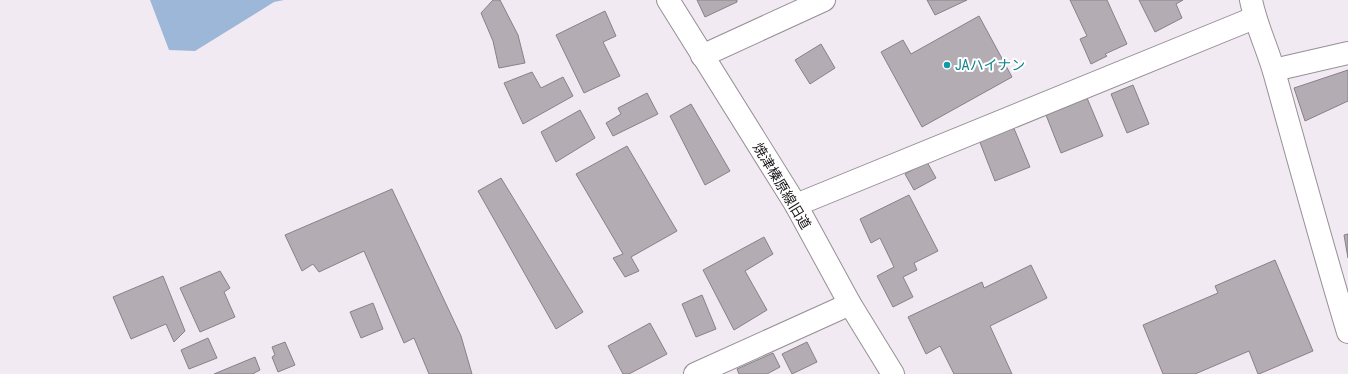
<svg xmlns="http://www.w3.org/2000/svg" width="1348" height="374" viewBox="0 0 1348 374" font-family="'Roboto Condensed','Noto Sans JP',sans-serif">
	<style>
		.water { fill: #9cb7d7 }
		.building { fill: #b4acb3; stroke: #888187 }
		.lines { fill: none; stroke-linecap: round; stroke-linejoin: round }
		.minor-casing { stroke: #978f96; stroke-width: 24 }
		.minor { stroke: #fff; stroke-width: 22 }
		.culture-dot { fill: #0f9aa8; stroke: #fff; stroke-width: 1.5 }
		.labels { text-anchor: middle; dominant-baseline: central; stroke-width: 4; stroke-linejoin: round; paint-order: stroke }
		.culture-label { font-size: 14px; fill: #0d838f; stroke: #fff; text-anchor: start }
		.street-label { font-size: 14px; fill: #191619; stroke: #fff }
	</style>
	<rect width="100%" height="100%" fill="#f2eaf2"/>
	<path class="water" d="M 150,0 L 284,0 L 274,2 L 195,51 L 169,50 Z"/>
	<g class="building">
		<path d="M 493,0 L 500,0 L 518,35 L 525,63 L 499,68 L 493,41 L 481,13 Z"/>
		<path d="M 697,0 L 737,0 L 737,2 L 705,17 Z"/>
		<path d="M 927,0 L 967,0 L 935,15 Z"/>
		<path d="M 1070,0 L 1107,0 L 1127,44 L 1105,54 L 1107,56 L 1091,64 L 1080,39 L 1087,36 Z"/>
		<path d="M 1139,0 L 1183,0 L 1176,4 L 1182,18 L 1155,32 Z"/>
		<path d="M 605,11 L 616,36 L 603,42 L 620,76 L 584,93 L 556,35 Z"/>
		<path d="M 979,16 L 1012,77 L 922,127 L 881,52 L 903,40 L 911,54 Z"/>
		<path d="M 821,44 L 835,68 L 810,84 L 795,60 Z"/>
		<path d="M 1348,70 L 1348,101 L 1305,121 L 1294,88 Z"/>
		<path d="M 532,72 L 541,88 L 563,77 L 573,96 L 523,124 L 504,83 Z"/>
		<path d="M 1133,85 L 1149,124 L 1127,133 L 1111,94 Z"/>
		<path d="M 647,93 L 658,114 L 613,136 L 606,123 L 621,114 L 618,108 Z"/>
		<path d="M 1087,98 L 1103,136 L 1061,153 L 1046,115 Z"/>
		<path d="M 691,104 L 730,171 L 705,185 L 670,116 Z"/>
		<path d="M 580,110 L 595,138 L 556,162 L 541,132 Z"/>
		<path d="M 1013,126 L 1030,167 L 995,181 L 979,140 Z"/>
		<path d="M 627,146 L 677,231 L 631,257 L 639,271 L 625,277 L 613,258 L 623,254 L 576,174 Z"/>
		<path d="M 927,162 L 936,178 L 914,190 L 905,174 Z"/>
		<path d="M 501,178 L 583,312 L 556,329 L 478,191 Z"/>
		<path d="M 392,189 L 461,336 L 472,374 L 429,374 L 414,338 L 404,343 L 364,251 L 319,272 L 313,264 L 302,271 L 285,235 Z"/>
		<path d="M 909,195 L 938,251 L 914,263 L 917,270 L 903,277 L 913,297 L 893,307 L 877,276 L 894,267 L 880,238 L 871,243 L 860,219 Z"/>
		<path d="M 1348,234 L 1348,258 L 1344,235 Z"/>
		<path d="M 764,237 L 773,254 L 745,271 L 767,310 L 734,330 L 703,270 Z"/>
		<path d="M 1275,260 L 1313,351 L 1259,374 L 1258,374 L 1249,351 L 1195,374 L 1163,374 L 1143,325 L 1218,293 L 1215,286 Z"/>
		<path d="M 1031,265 L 1047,298 L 990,326 L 1012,374 L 954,374 L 940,346 L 926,354 L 908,317 L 982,282 L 984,288 Z"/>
		<path d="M 220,271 L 230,288 L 224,292 L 235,317 L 200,332 L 180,288 Z"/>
		<path d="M 163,276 L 185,331 L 174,342 L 166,324 L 131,339 L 113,297 Z"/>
		<path d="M 702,295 L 716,329 L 696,337 L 682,304 Z"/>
		<path d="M 373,303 L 383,329 L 361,338 L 350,312 Z"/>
		<path d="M 650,323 L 667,354 L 629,374 L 623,374 L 608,346 Z"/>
		<path d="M 208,338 L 217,358 L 189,369 L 181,350 Z"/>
		<path d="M 285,342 L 295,365 L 278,372 L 272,357 L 275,355 L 272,347 Z"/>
		<path d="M 807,342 L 817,362 L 792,374 L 782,354 Z"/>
		<path d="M 773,353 L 780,367 L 767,374 L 739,374 L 737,369 Z"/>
		<path d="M 255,357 L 260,370 L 254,373 L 254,374 L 214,374 Z"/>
	</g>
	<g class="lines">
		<defs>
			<g id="minor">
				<path d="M 668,0 L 796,205 L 850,304 L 893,374"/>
				<path d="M 1251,0 C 1256,26 1268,49 1275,75 C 1299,161 1322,246 1348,332"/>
				<path d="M 702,56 L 824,0"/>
				<path d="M 1274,70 L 1348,53"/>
				<path d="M 796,205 L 1254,18"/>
				<path d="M 695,374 L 850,304"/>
			</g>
		</defs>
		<use href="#minor" class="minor-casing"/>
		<use href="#minor" class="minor"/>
	</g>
	<circle class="culture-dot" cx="947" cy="65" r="4"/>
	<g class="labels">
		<g class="culture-label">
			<text x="955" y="65">JAハイナン</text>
		</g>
		<g class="street-label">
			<text transform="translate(782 186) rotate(59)">焼津榛原線旧道</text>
		</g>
	</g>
</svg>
